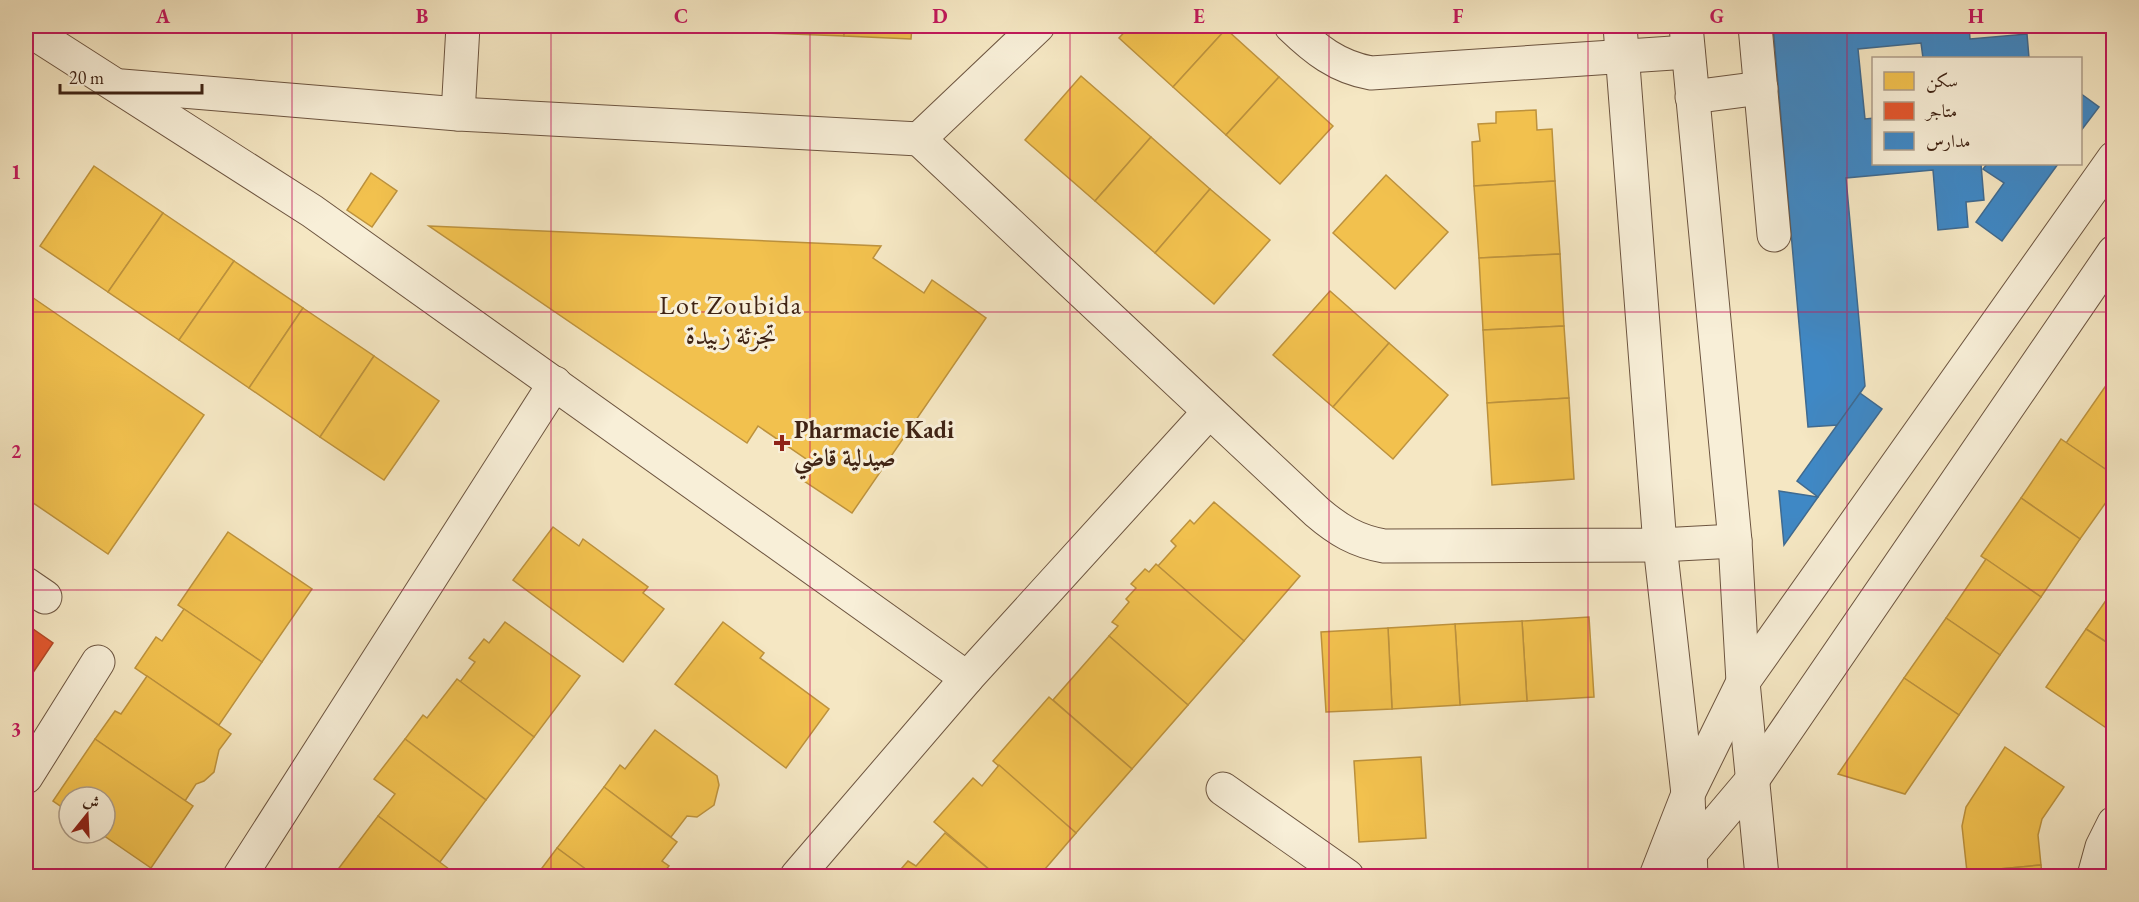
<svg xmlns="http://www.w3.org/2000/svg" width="2139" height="902" viewBox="0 0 2139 902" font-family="'EB Garamond',Amiri,serif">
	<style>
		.homes { fill: #f2c14e; stroke: #bd923d; stroke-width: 1.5 }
		.shops { fill: #e4572e; stroke: #b34826; stroke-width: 1.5 }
		.schools { fill: #3f88c5; stroke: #3f6a90; stroke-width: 1.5 }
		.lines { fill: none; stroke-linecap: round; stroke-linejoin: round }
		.minor-casing { stroke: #6d5540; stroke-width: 35 }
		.minor { stroke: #f8efd8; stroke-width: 33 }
		.grid { fill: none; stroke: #c2185b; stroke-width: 1.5; stroke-opacity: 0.55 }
		.poi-dot { fill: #8f2418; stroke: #f8efd8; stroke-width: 2 }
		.labels { text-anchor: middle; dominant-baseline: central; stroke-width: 6; stroke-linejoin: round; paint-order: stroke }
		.poi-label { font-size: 24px; font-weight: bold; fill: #402415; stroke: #f8efd8; text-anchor: start }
		.neighbourhood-label { font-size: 26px; letter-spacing: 1.5px; fill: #402415; stroke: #f8efd8 }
		.neatline { fill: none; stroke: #c2185b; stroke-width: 2 }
		.grid-label { font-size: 20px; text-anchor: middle; font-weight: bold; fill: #c2185b }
	</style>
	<rect width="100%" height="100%" fill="#f5e7c3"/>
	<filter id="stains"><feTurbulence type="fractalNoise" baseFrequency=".00333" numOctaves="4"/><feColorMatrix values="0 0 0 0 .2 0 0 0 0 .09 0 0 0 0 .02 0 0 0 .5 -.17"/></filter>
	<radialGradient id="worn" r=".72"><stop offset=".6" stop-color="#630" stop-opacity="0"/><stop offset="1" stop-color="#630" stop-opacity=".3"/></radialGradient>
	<g class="homes">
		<path d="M 521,26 L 555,26 L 543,33 L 533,32 Z"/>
		<path d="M 606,26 L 685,26 L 685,30 Z"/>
		<path d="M 685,26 L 765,26 L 765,33 L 685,30 Z"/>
		<path d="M 765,26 L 844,26 L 844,36 L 765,33 Z"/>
		<path d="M 844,26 L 912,26 L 911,39 L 844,36 Z"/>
		<path d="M 1130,26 L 1222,26 L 1226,29 L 1173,87 L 1119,38 Z"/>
		<path d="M 1226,29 L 1279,77 L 1226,135 L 1173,87 Z"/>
		<path d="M 1081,76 L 1151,137 L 1095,201 L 1025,140 Z"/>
		<path d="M 1279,77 L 1333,126 L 1280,184 L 1226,135 Z"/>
		<path d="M 1536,110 L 1537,130 L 1552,129 L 1555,181 L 1474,186 L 1472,142 L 1480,141 L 1478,124 L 1496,123 L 1496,112 Z"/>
		<path d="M 1151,137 L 1210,189 L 1155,253 L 1095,201 Z"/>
		<path d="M 94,166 L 163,213 L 108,292 L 40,246 Z"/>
		<path d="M 371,173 L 397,191 L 372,227 L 347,210 Z"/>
		<path d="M 1386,175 L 1448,232 L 1395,289 L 1333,233 Z"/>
		<path d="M 1555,181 L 1560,254 L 1479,258 L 1474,186 Z"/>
		<path d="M 1210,189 L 1270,240 L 1214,304 L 1155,253 Z"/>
		<path d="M 163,213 L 234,261 L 179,340 L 108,292 Z"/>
		<path d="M 429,226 L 881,246 L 873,258 L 924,293 L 932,280 L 986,318 L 852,513 L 798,477 L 809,461 L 758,426 L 747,443 Z"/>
		<path d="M 1560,254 L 1564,326 L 1483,330 L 1479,258 Z"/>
		<path d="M 234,261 L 303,308 L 249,388 L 179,340 Z"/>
		<path d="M 1330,291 L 1389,343 L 1333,407 L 1273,355 Z"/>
		<path d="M 26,293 L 204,415 L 108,554 L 26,498 Z"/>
		<path d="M 303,308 L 374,356 L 320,437 L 249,388 Z"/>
		<path d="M 1564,326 L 1569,398 L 1487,403 L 1483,330 Z"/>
		<path d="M 1389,343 L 1448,395 L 1393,459 L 1333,407 Z"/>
		<path d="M 374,356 L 439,401 L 384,480 L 320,437 Z"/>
		<path d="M 2107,384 L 2114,389 L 2114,475 L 2066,443 Z"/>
		<path d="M 1569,398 L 1574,479 L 1492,485 L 1487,403 Z"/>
		<path d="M 2061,439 L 2114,475 L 2114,491 L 2080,539 L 2021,498 Z"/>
		<path d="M 2021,498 L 2080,539 L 2041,597 L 1981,556 Z"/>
		<path d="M 1214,502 L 1300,576 L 1244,641 L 1158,566 L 1176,546 L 1171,541 L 1190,520 L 1194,524 Z"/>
		<path d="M 553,527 L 579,546 L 583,539 L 648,587 L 643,593 L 664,609 L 623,662 L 513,580 Z"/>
		<path d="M 228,532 L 312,589 L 262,662 L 178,605 Z"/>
		<path d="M 1986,559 L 2041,597 L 2000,655 L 1946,618 Z"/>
		<path d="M 1156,564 L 1244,641 L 1188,705 L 1109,636 L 1118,626 L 1112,622 L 1129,602 L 1126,599 L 1136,588 L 1131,584 L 1145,569 L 1149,572 Z"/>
		<path d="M 2114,589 L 2114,647 L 2086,629 Z"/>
		<path d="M 184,609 L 262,662 L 219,725 L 135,668 L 156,637 L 162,641 Z"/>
		<path d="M 1589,617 L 1594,697 L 1527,701 L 1522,621 Z"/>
		<path d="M 1946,618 L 2000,655 L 1959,715 L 1904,678 Z"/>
		<path d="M 1522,621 L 1527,701 L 1460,705 L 1455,624 Z"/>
		<path d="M 505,622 L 580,676 L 534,737 L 460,682 L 475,662 L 469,658 L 484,639 L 489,643 Z"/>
		<path d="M 723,622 L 764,653 L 760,658 L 829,709 L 786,768 L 675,684 Z"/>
		<path d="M 1455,624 L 1460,705 L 1392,709 L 1388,628 Z"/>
		<path d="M 1388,628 L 1392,709 L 1326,712 L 1321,632 Z"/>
		<path d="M 2086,629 L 2114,647 L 2114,716 L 2105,727 L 2046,687 Z"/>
		<path d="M 1109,636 L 1188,705 L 1132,769 L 1053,700 Z"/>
		<path d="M 147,676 L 231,734 L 219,750 L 214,772 L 204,781 L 196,784 L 185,801 L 95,739 L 115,711 L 121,714 Z"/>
		<path d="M 1904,678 L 1959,715 L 1905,794 L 1838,774 Z"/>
		<path d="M 457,679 L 534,737 L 486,800 L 405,739 L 423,715 L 427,718 Z"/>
		<path d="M 1049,697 L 1132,769 L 1076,833 L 993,761 Z"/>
		<path d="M 655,730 L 717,776 L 719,785 L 714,805 L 697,817 L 687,816 L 671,837 L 604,787 L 620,765 L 625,769 Z"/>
		<path d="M 95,739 L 193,806 L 151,868 L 100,833 L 105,833 L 105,797 L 69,797 L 69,812 L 53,801 Z"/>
		<path d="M 405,739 L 486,800 L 440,862 L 378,816 L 395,794 L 374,779 Z"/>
		<path d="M 2005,747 L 2064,787 L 2042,819 L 2038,835 L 2041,865 L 1967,872 L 1962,826 L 1966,807 Z"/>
		<path d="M 1421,757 L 1426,838 L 1359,842 L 1354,761 Z"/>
		<path d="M 999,765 L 1076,833 L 1039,876 L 997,876 L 934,822 L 973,778 L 982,786 Z"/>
		<path d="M 604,787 L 677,842 L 662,861 L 669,866 L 661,876 L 595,876 L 557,848 Z"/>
		<path d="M 378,816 L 449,869 L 443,876 L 333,876 Z"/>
		<path d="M 945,833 L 997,876 L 895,876 L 908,861 L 916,866 Z"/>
		<path d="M 557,848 L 595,876 L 536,876 Z"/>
		<path d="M 2041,865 L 2042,876 L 1967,876 L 1967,872 Z"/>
	</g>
	<path class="shops" d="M 26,624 L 53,643 L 26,683 Z"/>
	<g class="schools">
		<path d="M 1773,26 L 1969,26 L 1970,39 L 2027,34 L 2029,58 L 1923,58 L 1921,43 L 1858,49 L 1865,119 L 1874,118 L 1874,164 L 1981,164 L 1984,200 L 1966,202 L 1968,227 L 1938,230 L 1933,170 L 1846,178 L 1865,386 L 1838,425 L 1808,427 Z"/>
		<path d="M 2080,93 L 2099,107 L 2080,132 Z"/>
		<path d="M 1987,164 L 2058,164 L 2002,241 L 1976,222 L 2004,183 L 1983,169 Z"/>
		<path d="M 1860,393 L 1882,409 L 1818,497 L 1797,481 Z"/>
		<path d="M 1779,491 L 1818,497 L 1784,545 Z"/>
	</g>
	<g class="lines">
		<defs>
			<g id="minor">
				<path d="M 1291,26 C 1315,49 1337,67 1371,73 L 1688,52"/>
				<path d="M 1620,26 L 1660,545 L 1688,794 L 1691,876"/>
				<path d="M 1686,26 L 1735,541 L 1743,682 L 1762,876"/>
				<path d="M 1755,26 L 1774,235"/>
				<path d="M 26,28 L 312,211 L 967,678"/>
				<path d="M 122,86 L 458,114 L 919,139 L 1038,26"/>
				<path d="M 1692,97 L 1761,88"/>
				<path d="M 458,114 L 463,26"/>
				<path d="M 919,139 L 1317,512 C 1338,530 1356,541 1384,546 L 1660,545 L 1735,541"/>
				<path d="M 26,584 L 45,597"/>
				<path d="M 26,777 L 98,662"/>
				<path d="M 1223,789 L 1347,876"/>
				<path d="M 1682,863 L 1753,779 L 2114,252"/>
				<path d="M 240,876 L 555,383"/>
				<path d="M 797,876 L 967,678 L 1209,412"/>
				<path d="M 1656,876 L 1688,794 L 1743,682 L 2114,158"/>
				<path d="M 2094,876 L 2102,847 L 2114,823"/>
			</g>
		</defs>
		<use href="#minor" class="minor-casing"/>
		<use href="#minor" class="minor"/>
	</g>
	<path class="grid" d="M 292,26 L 292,876M 551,26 L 551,876M 810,26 L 810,876M 1070,26 L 1070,876M 1329,26 L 1329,876M 1588,26 L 1588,876M 1847,26 L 1847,876M 26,312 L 2114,312M 26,590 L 2114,590"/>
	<path class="poi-dot" d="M779 434h6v6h6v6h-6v6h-6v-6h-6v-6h6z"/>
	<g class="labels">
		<g class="poi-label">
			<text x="794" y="429">Pharmacie Kadi<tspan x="794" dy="28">صيدلية قاضي</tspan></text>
		</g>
		<g class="neighbourhood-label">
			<text x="731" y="305">Lot Zoubida<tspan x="731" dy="30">تجزئة زبيدة</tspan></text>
		</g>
	</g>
	<rect width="2139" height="902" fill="none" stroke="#f5e7c3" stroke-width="66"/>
	<rect x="1872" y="57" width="210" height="108" fill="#f8efd8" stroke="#ae9e8a" stroke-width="1.5"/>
	<rect x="1884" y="72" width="30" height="18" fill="#f2c14e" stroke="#ae9e8a" stroke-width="1.5"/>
	<text x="1926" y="87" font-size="18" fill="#402415">سكن</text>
	<rect x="1884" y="102" width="30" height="18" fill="#e4572e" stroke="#ae9e8a" stroke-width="1.5"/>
	<text x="1926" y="117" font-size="18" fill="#402415">متاجر</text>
	<rect x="1884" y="132" width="30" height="18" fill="#3f88c5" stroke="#ae9e8a" stroke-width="1.5"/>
	<text x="1926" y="147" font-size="18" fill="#402415">مدارس</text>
	<g transform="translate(87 815) rotate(18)"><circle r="28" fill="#f8efd8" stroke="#ae9e8a" stroke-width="1.5"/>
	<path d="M0-4.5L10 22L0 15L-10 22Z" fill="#8f2418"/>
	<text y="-9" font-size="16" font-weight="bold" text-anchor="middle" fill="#402415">ش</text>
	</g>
	<path d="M60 84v9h142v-9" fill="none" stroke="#402415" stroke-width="3"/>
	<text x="69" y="84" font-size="18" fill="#402415" stroke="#f8efd8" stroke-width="4.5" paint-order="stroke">20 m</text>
	<rect x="33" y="33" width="2073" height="836" class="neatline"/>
	<g class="grid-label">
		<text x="163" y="23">A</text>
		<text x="422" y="23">B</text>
		<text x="681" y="23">C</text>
		<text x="940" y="23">D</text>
		<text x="1199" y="23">E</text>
		<text x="1458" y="23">F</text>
		<text x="1717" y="23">G</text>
		<text x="1976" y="23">H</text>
		<text x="16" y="179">1</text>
		<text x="16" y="458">2</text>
		<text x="16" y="736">3</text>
	</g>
	<rect width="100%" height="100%" filter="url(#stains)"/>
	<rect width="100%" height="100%" fill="url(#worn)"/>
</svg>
